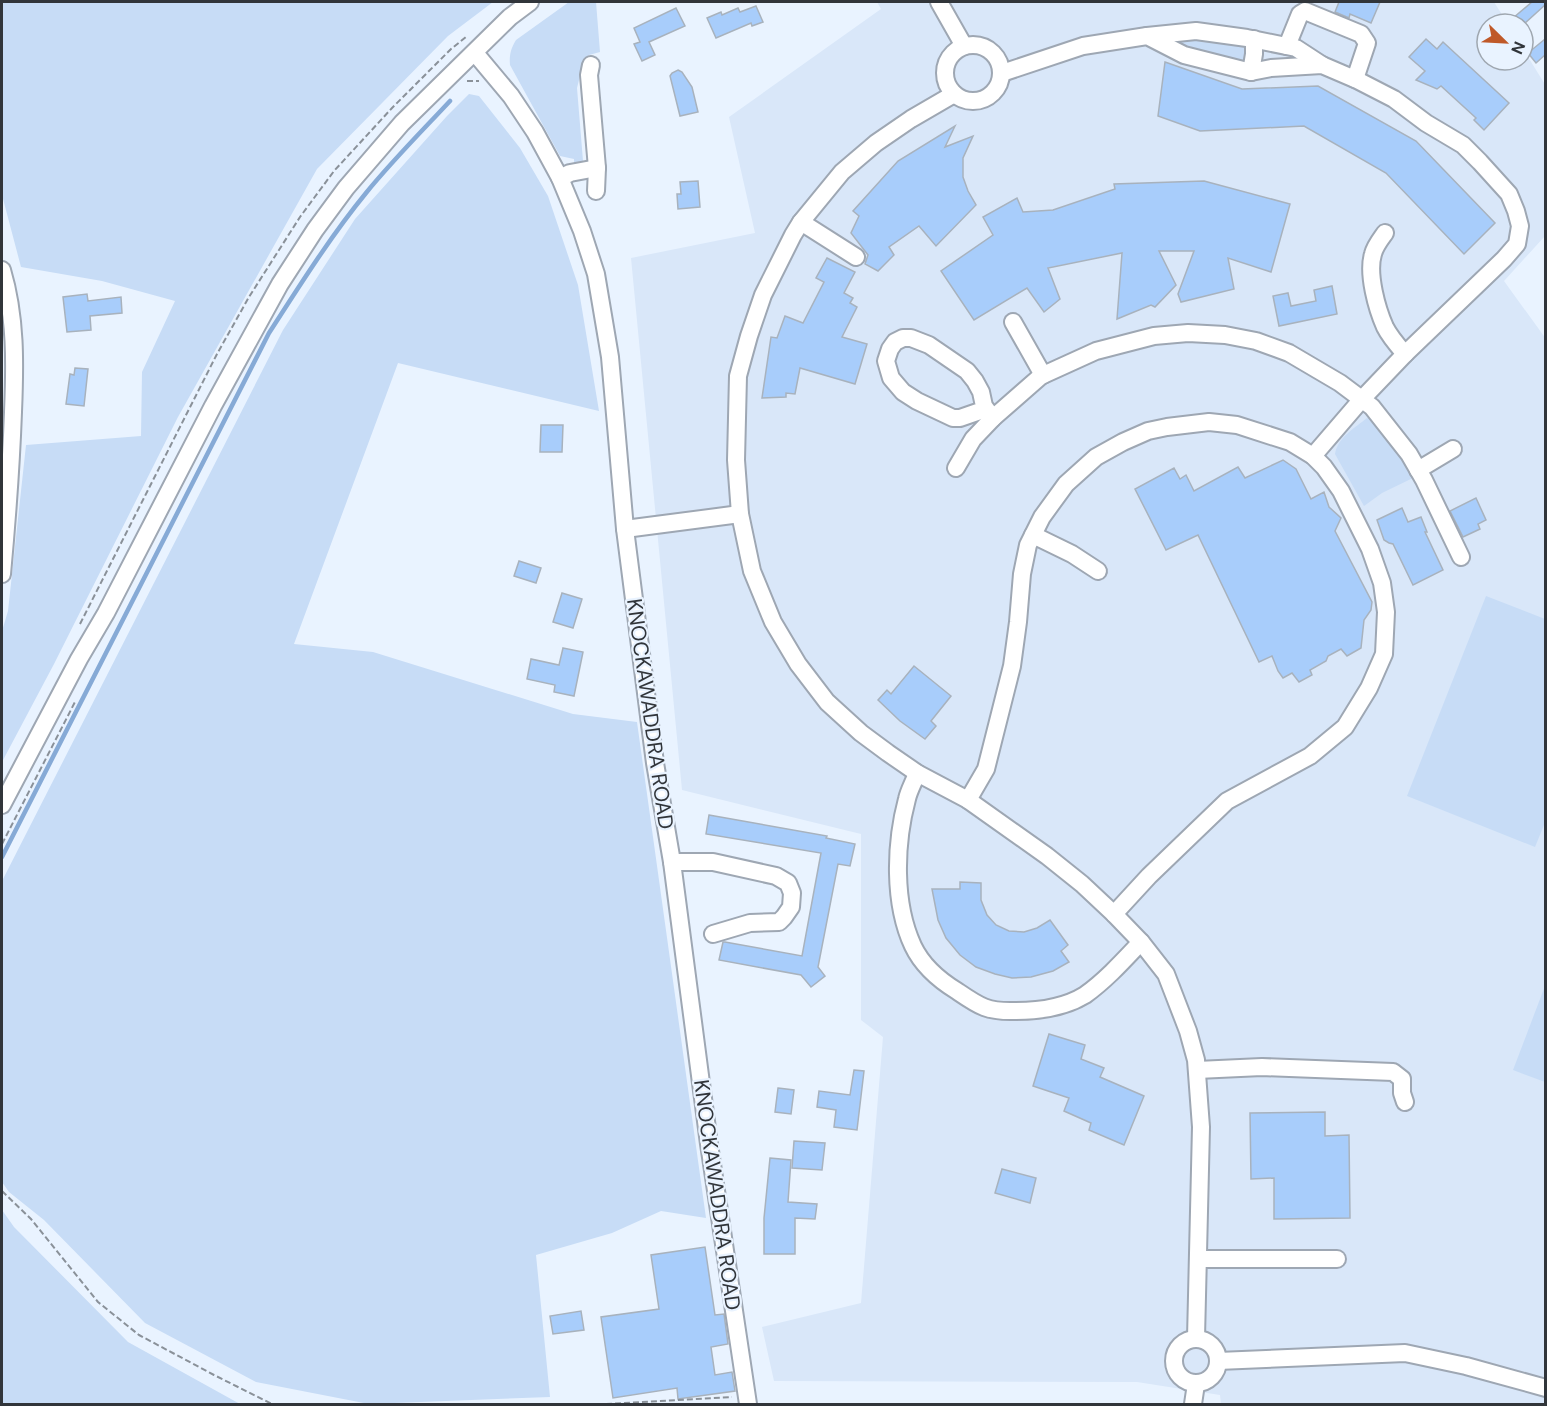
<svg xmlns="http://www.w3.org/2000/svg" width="1547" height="1406" viewBox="0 0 1547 1406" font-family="'DM Sans',sans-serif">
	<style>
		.built { fill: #d9e7f9 }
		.green { fill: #c7dcf6 }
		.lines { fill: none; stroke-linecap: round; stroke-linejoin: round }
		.stream { stroke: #86aad6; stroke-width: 4.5 }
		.building { fill: #a8cdfb; stroke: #a8b2bd; stroke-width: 1.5 }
		.minor-casing { stroke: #9ea7b3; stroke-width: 20 }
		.path { stroke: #8a9199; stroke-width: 2; stroke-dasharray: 6 3; stroke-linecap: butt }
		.minor { stroke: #fff; stroke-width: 16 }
		.labels { text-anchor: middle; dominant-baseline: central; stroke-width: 4.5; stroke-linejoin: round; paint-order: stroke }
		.street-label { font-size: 21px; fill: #31353a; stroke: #e9f3ff }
	</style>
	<rect width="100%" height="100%" fill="#e9f3ff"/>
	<path class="built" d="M 877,2 L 1494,2 L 1508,24 L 1487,24 L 1487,60 L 1523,60 L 1523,49 L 1546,86 L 1545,236 L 1504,281 L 1546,339 L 1545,1404 L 1221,1404 L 1220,1395 L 1137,1382 L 774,1381 L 762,1327 L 861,1303 L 883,1037 L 861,1020 L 861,834 L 682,790 L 631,258 L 755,233 L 729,117 L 881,9 Z"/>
	<g class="green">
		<path d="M 2,2 L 493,2 L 448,36 L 317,169 L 178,417 L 54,664 L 2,762 L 2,631 L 8,611 L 26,445 L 141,436 L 142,372 L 175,301 L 102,281 L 21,267 L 2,195 Z"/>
		<path d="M 569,2 L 596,2 L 600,52 L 589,55 L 582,68 L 577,88 L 583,161 L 574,164 L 574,159 L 560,156 L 510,65 C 509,55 511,48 516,40 Z"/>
		<path d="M 1162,38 L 1214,39 L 1247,46 L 1246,60 L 1239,61 Z"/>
		<path d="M 469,94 L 479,96 L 520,148 L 548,196 L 578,285 L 599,411 L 398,363 L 294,644 L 373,652 L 573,714 L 637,722 L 706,1218 L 661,1211 L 612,1233 L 536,1255 L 550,1397 L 369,1404 L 256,1382 L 145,1323 L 44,1220 L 9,1192 L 2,1182 L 2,881 L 283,330 L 355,219 L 447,116 Z"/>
		<path d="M 1367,418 L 1374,420 L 1417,476 L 1382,493 L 1364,506 L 1335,454 C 1338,437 1355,428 1367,418 Z"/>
		<path d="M 1486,596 L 1545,619 L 1546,820 L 1535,847 L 1407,796 Z"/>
		<path d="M 1545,986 L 1545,1082 L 1513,1070 Z"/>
		<path d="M 2,1210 L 14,1227 L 128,1342 L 240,1404 L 2,1404 Z"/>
	</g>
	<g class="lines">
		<path class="stream" d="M 2,857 L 269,333 C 300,285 330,237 366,193 C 392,161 422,131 450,101"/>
	</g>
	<g class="building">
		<path d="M 1339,2 L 1380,2 L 1371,23 L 1350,14 L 1349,18 L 1335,12 Z"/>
		<path d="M 1532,2 L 1545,2 L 1545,5 L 1523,25 L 1523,24 L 1518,24 L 1513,18 Z"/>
		<path d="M 756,6 L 763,22 L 752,26 L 751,23 L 716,38 L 707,18 L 721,12 L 722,15 L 738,8 L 740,12 Z"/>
		<path d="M 676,8 L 685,26 L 649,42 L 655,55 L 642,61 L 634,44 L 640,42 L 634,28 Z"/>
		<path d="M 1426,39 L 1437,49 L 1443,42 L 1509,103 L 1484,130 L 1474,120 L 1476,118 L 1441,86 L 1437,89 L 1416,80 L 1425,71 L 1409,57 Z"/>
		<path d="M 1545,39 L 1545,55 L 1536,63 L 1528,53 Z"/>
		<path d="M 1165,62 L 1242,89 L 1318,86 L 1416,141 L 1495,223 L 1464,254 L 1386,173 L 1304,126 L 1200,131 L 1158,116 Z"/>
		<path d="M 678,70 L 682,72 L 692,87 L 698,112 L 680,116 L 670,76 L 672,73 Z"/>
		<path d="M 955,126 L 945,147 L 973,136 L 963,158 L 963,177 L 968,191 L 976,205 L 936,246 L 919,226 L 889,247 L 894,255 L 878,271 L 865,264 L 868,255 L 851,233 L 859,216 L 853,211 L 898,161 Z"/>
		<path d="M 698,181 L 700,207 L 678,209 L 677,194 L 681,194 L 680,182 Z"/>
		<path d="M 1204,181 L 1290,204 L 1271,272 L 1228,258 L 1234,289 L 1181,302 L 1178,294 L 1194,251 L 1159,251 L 1176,285 L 1155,307 L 1151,305 L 1117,319 L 1122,253 L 1048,268 L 1060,299 L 1044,312 L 1027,288 L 974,320 L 941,271 L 993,235 L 983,217 L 1017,198 L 1023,212 L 1053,210 L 1115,189 L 1114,184 Z"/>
		<path d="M 827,258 L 855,272 L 844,293 L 853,298 L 850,303 L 857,307 L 842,337 L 867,344 L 855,384 L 800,368 L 795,394 L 786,393 L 786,397 L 762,398 L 771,337 L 777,338 L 785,316 L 803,323 L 824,282 L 816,278 Z"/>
		<path d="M 1332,286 L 1337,314 L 1279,326 L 1273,296 L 1288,293 L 1291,306 L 1316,301 L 1314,290 Z"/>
		<path d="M 87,294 L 88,301 L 121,297 L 122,313 L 90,316 L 91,330 L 67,332 L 63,297 Z"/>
		<path d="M 75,368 L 88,369 L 84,406 L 66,404 L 70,374 L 74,375 Z"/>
		<path d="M 541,425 L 563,425 L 562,452 L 540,452 Z"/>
		<path d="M 1283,460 L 1296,469 L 1311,499 L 1324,492 L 1329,507 L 1341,518 L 1335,531 L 1372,602 L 1371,610 L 1364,620 L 1361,648 L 1347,656 L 1341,649 L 1328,656 L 1326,661 L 1310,670 L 1312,675 L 1299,682 L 1292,673 L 1283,678 L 1278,671 L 1272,656 L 1259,662 L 1198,535 L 1166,550 L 1135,489 L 1174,468 L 1180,479 L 1186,475 L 1194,491 L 1238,467 L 1245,478 Z"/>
		<path d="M 1476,498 L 1486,520 L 1478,524 L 1480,529 L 1463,537 L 1450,511 Z"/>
		<path d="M 1402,508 L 1408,522 L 1421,517 L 1427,532 L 1425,532 L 1443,570 L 1413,585 L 1393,544 L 1389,543 L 1384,540 L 1377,520 Z"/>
		<path d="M 519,561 L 541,568 L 536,583 L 514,576 Z"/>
		<path d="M 562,593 L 582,599 L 573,628 L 553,622 Z"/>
		<path d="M 563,648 L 583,652 L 574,696 L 554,692 L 555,685 L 527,679 L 531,659 L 559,665 Z"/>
		<path d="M 914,666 L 951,696 L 931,721 L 936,726 L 925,739 L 900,721 L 878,700 L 887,690 L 891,694 Z"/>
		<path d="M 709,815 L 827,836 L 826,838 L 855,844 L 850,866 L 838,864 L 818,967 L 825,976 L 811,987 L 801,975 L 719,960 L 723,942 L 725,942 L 802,956 L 821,853 L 706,834 Z"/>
		<path d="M 960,882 L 981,883 L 981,900 L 987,915 L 996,925 L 1009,931 L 1024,932 L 1037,928 L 1050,920 L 1068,945 L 1061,951 L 1069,962 L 1053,971 L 1031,977 L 1012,978 L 995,974 L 976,967 L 960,955 L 946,938 L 938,920 L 932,889 L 960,889 Z"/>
		<path d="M 1049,1034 L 1085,1045 L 1081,1059 L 1104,1068 L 1100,1077 L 1144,1096 L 1124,1145 L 1089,1130 L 1091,1123 L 1064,1111 L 1069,1098 L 1033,1086 Z"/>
		<path d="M 854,1070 L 864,1071 L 857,1130 L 834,1127 L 836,1110 L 817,1107 L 819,1091 L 850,1095 Z"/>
		<path d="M 778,1088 L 794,1090 L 791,1114 L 775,1112 Z"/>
		<path d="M 1325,1112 L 1325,1136 L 1349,1135 L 1350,1218 L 1274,1219 L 1274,1178 L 1251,1179 L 1250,1113 Z"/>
		<path d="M 794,1141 L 825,1143 L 822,1170 L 792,1168 Z"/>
		<path d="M 770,1158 L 791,1160 L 788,1202 L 817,1204 L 815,1219 L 795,1218 L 795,1254 L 764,1254 L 764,1218 Z"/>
		<path d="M 1002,1169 L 1036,1178 L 1030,1203 L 995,1193 Z"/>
		<path d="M 705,1247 L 715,1315 L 724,1314 L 728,1344 L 711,1347 L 715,1375 L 732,1372 L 735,1391 L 678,1399 L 677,1388 L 613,1398 L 601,1317 L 659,1309 L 651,1255 Z"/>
		<path d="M 581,1311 L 584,1330 L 553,1334 L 550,1316 Z"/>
	</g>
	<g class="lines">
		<defs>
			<g id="minor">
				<path d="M 939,2 L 964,46"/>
				<path d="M 1147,36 L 1196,31 L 1247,38 L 1296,48 L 1322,65"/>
				<circle cx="973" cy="73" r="28"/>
				<path d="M 1287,46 L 1300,14 L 1305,11 L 1361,34 L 1367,43 L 1355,79"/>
				<path d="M 475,53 L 511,96 L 535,132 L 560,178 L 582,231 L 596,274 L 610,357 L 625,529 L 655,763 L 672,862 L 709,1144 L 748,1404"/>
				<path d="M 591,65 L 589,75 L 597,168 L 596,191"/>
				<path d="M 1251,72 L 1254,54 L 1254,39"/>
				<path d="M 1002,73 L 1083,46 L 1147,36 L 1184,55 L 1251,72 L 1271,68 L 1322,65 L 1357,80 L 1394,99 L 1426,123 L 1463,145 L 1480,162 L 1509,194 L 1516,211 L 1520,226 L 1517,244 L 1504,259 L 1405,354 L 1362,399 L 1313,456"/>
				<path d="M 954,94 L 911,119 L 876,143 L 842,172 L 801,222 L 793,235 L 763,295 L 749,336 L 738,376 L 736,460 L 740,514 L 752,571 L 773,622 L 798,664 L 827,702 L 861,733 L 888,753 L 917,773 L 968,800 L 1047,856 L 1082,884 L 1114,914 L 1141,942 L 1166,974 L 1188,1031 L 1196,1060 L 1201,1127 L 1196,1338"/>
				<path d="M 560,178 L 570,173 L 597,168"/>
				<path d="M 801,222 L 856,257"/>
				<path d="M 1385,233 C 1380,240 1375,246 1373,254 C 1367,274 1377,309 1385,327 C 1390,337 1398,346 1405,354"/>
				<path d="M 2,270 C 16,317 15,364 13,412 C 11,467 7,520 2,574"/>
				<path d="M 1013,322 L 1043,375"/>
				<path d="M 986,409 L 960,418 L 953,418 L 917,401 L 903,392 L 891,378 L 886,361 L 890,349 L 895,342 L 903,338 L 911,338 L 929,345 L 967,371 L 975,381 L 981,392 L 984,406 L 993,418"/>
				<path d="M 956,468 L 973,439 L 993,418 L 1041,376 L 1096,351 L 1154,336 L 1188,333 L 1225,335 L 1256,341 L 1289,353 L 1340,383 L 1372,407 L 1409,454 L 1424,480 L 1461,557"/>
				<path d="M 1418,470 L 1453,449"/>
				<path d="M 625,529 L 740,514"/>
				<path d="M 1033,535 L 1072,554 L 1098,571"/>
				<path d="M 917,773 C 914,782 909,790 907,799 C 895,844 893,903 913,946 C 922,965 939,980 957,991 C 979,1006 987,1012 1015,1011 C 1039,1011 1064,1008 1085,995 C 1106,980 1124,960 1141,942"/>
				<path d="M 968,800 L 986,769 L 1012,666 L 1018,622 L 1022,574 L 1028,545 L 1042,517 L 1066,484 L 1096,457 L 1123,442 L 1148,431 L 1167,427 L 1209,422 L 1237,425 L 1290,442 L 1313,456 L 1324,467 L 1341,491 L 1370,549 L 1382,583 L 1386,612 L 1384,654 L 1369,688 L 1345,727 L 1310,756 L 1227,801 L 1149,876 L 1114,914"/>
				<path d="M 2,805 L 79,659 L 106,613 L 213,406 L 280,284 L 315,230 L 346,188 L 402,123 L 510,17 L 530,2"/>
				<path d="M 672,862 L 713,862 L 776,876 L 788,883 L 792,893 L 791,907 L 784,917 L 779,922 L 750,923 L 713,934"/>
				<path d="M 1197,1070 L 1262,1067 L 1393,1072 L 1402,1079 L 1402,1093 L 1405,1102"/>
				<path d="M 1198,1259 L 1337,1259"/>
				<circle cx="1196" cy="1361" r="22"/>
				<path d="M 1218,1361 L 1405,1353 L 1466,1366 L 1546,1388"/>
				<path d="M 1193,1404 L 1196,1384"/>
			</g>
		</defs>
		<use href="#minor" class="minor-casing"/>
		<g class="path">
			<path d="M 467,81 L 479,81"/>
			<path d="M 80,624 L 217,354 L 249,297 L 300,217 L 334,171 L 392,108 L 451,49 L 466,37"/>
			<path d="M 2,844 L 76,700"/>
			<path d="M 2,1191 L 31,1219 L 98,1302 L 139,1335 L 214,1375 L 272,1404"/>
			<path d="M 606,1404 L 732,1397"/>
		</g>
		<use href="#minor" class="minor"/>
	</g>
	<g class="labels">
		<g class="street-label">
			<text transform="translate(650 714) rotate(82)">KNOCKAWADDRA ROAD</text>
			<text transform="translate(717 1195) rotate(82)">KNOCKAWADDRA ROAD</text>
		</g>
	</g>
	<rect width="1547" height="1406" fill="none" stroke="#31353a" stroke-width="6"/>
	<g transform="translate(1505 42) rotate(114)"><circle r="28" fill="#e9f3ff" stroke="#9fa7b0" stroke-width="1.5"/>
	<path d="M0-4.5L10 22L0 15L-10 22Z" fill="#bf5929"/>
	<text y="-9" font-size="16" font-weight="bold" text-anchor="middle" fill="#31353a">N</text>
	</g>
</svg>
